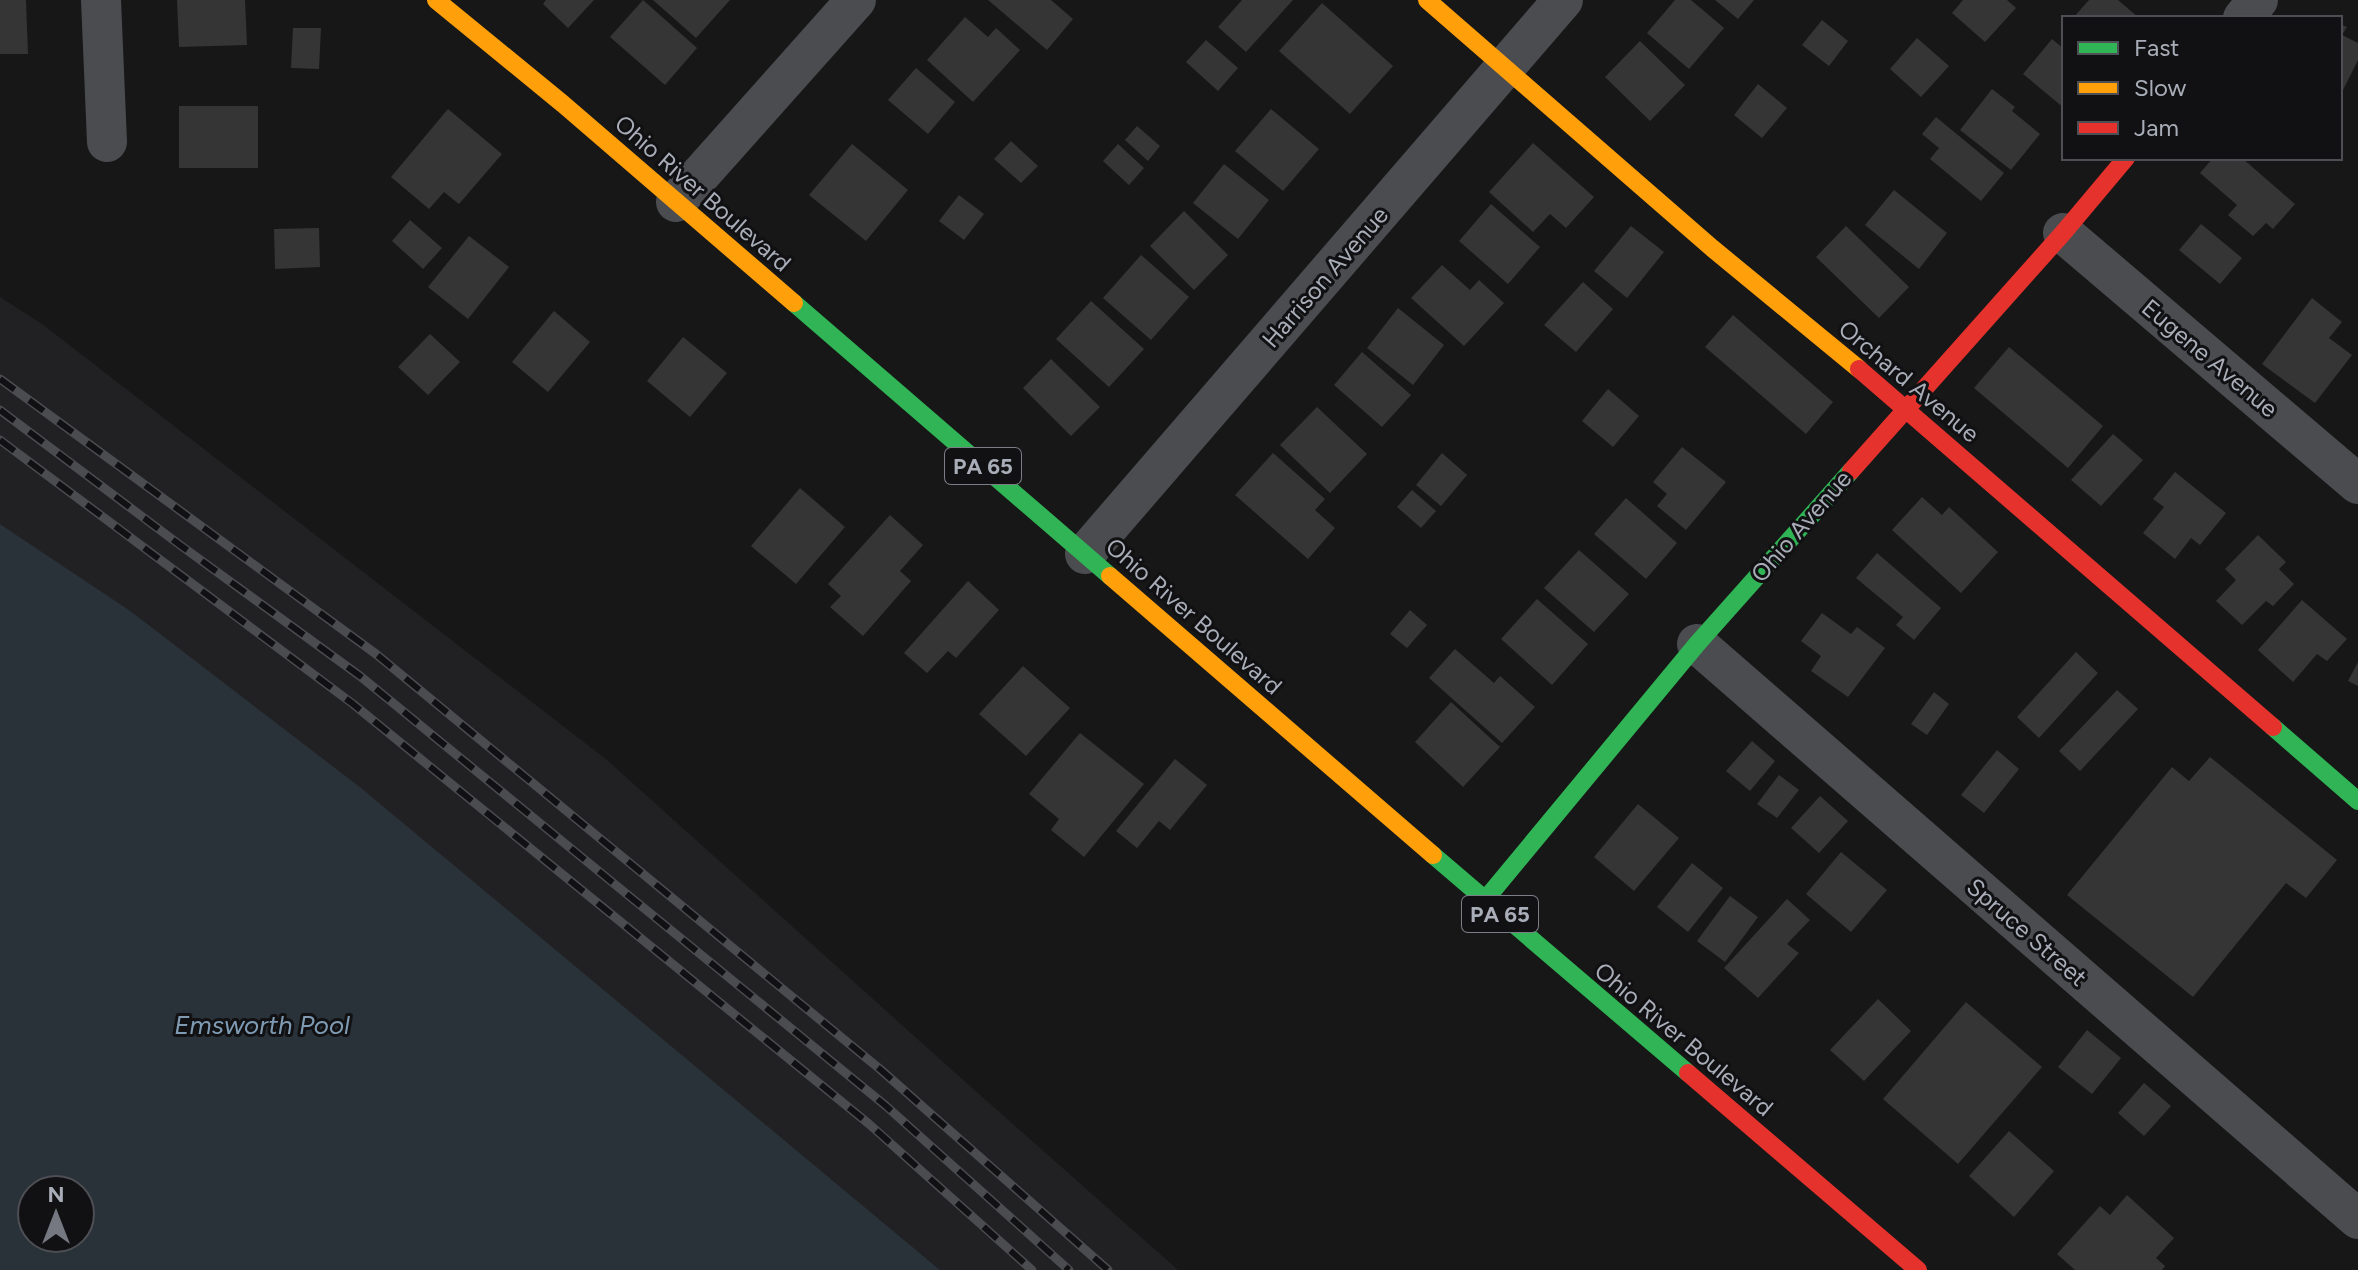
<svg xmlns="http://www.w3.org/2000/svg" width="2358" height="1270" viewBox="0 0 2358 1270" font-family="Figtree,sans-serif">
	<style>
		.built { fill: #212123 }
		.water { fill: #2a3239; fill-rule: evenodd }
		.building { fill: #353536 }
		.lines { fill: none; stroke-linecap: round; stroke-linejoin: round }
		.street { stroke: #4b4c50; stroke-width: 40 }
		.fast { stroke: #30b455; stroke-width: 18 }
		.slow { stroke: #ff9f0a; stroke-width: 18 }
		.jam { stroke: #e5322d; stroke-width: 18 }
		.rail-casing { stroke: #4b4c4f; stroke-width: 9 }
		.rail { stroke: #111113; stroke-width: 6; stroke-dasharray: 18; stroke-linecap: butt }
		.labels { text-anchor: middle; dominant-baseline: central; stroke-width: 6; stroke-linejoin: round; paint-order: stroke }
		.shield { fill: #111113; stroke: #7b7e86; stroke-width: 2 }
		.shield-label { font-size: 22px; font-weight: bold; fill: #a8adb8 }
		.street-label { font-size: 24px; fill: #a8adb8; stroke: #111113 }
		.water-label { font-size: 26px; font-style: italic; fill: #7f9bb3; stroke: #111113 }
	</style>
	<rect width="100%" height="100%" fill="#171717"/>
	<path class="built" d="M 0,297 L 42,324 L 607,760 L 962,1079 L 1178,1270 L 940,1270 L 129,610 L 0,524 Z"/>
	<path class="water" d="M 0,524 L 129,610 L 361,788 L 940,1270 L 0,1270 ZM 32,1190 L 80,1190 L 80,1238 L 32,1238 Z"/>
	<g class="building">
		<path d="M 0,0 L 26,0 L 28,54 L 0,54 Z"/>
		<path d="M 177,0 L 245,0 L 247,45 L 179,47 Z"/>
		<path d="M 546,0 L 594,0 L 568,28 L 543,4 Z"/>
		<path d="M 643,0 L 697,48 L 665,85 L 610,37 Z"/>
		<path d="M 653,0 L 730,0 L 696,38 Z"/>
		<path d="M 988,0 L 1051,0 L 1073,19 L 1047,50 Z"/>
		<path d="M 1242,0 L 1293,0 L 1246,52 L 1218,27 Z"/>
		<path d="M 1675,0 L 1691,0 L 1724,28 L 1689,69 L 1647,33 Z"/>
		<path d="M 1715,0 L 1754,0 L 1738,19 Z"/>
		<path d="M 1963,0 L 2007,0 L 2016,8 L 1985,42 L 1952,13 Z"/>
		<path d="M 2089,0 L 2118,0 L 2139,18 L 2073,18 Z"/>
		<path d="M 1322,3 L 1393,66 L 1350,114 L 1279,51 Z"/>
		<path d="M 965,17 L 988,37 L 996,28 L 1020,50 L 973,102 L 927,60 Z"/>
		<path d="M 1822,20 L 1848,41 L 1829,66 L 1802,45 Z"/>
		<path d="M 2340,24 L 2347,27 L 2342,35 L 2358,43 L 2358,60 L 2340,96 Z"/>
		<path d="M 293,28 L 321,28 L 319,69 L 291,68 Z"/>
		<path d="M 1917,38 L 1949,66 L 1921,97 L 1890,69 Z"/>
		<path d="M 2052,39 L 2064,49 L 2064,108 L 2023,74 Z"/>
		<path d="M 1206,40 L 1238,68 L 1218,91 L 1186,62 Z"/>
		<path d="M 1640,41 L 1685,85 L 1650,121 L 1605,77 Z"/>
		<path d="M 916,68 L 955,102 L 928,134 L 888,100 Z"/>
		<path d="M 1758,84 L 1787,108 L 1762,138 L 1734,115 Z"/>
		<path d="M 1992,89 L 2015,107 L 2012,111 L 2040,134 L 2011,170 L 1960,130 Z"/>
		<rect x="179" y="106" width="79" height="62"/>
		<path d="M 448,109 L 502,154 L 459,204 L 444,192 L 429,209 L 391,177 Z"/>
		<path d="M 1271,109 L 1319,149 L 1283,191 L 1235,151 Z"/>
		<path d="M 1936,117 L 2004,173 L 1981,201 L 1930,159 L 1939,148 L 1922,134 Z"/>
		<path d="M 1137,126 L 1160,146 L 1148,161 L 1125,140 Z"/>
		<path d="M 1011,141 L 1038,166 L 1021,183 L 994,159 Z"/>
		<path d="M 1533,143 L 1594,197 L 1566,228 L 1550,214 L 1533,232 L 1489,192 Z"/>
		<path d="M 852,144 L 908,190 L 866,241 L 809,195 Z"/>
		<path d="M 1118,144 L 1144,168 L 1129,185 L 1103,161 Z"/>
		<path d="M 2213,158 L 2242,158 L 2295,204 L 2273,229 L 2266,223 L 2253,236 L 2228,215 L 2237,205 L 2200,173 Z"/>
		<path d="M 1224,164 L 1269,200 L 1238,239 L 1193,203 Z"/>
		<path d="M 1894,190 L 1947,233 L 1919,269 L 1865,225 Z"/>
		<path d="M 959,195 L 984,214 L 964,240 L 939,221 Z"/>
		<path d="M 1491,204 L 1540,247 L 1508,284 L 1459,241 Z"/>
		<path d="M 1184,211 L 1228,255 L 1194,290 L 1150,246 Z"/>
		<path d="M 410,220 L 442,248 L 423,269 L 392,241 Z"/>
		<path d="M 2201,224 L 2242,258 L 2220,284 L 2179,250 Z"/>
		<path d="M 1631,226 L 1664,252 L 1627,298 L 1594,271 Z"/>
		<path d="M 1846,226 L 1909,287 L 1879,318 L 1816,257 Z"/>
		<path d="M 319,228 L 320,267 L 275,269 L 274,229 Z"/>
		<path d="M 469,236 L 509,267 L 468,319 L 428,287 Z"/>
		<path d="M 1141,255 L 1189,297 L 1151,340 L 1103,298 Z"/>
		<path d="M 1442,265 L 1470,290 L 1479,280 L 1504,303 L 1464,346 L 1411,298 Z"/>
		<path d="M 1583,282 L 1613,309 L 1576,352 L 1544,325 Z"/>
		<path d="M 2312,298 L 2342,322 L 2329,338 L 2352,355 L 2315,403 L 2262,364 Z"/>
		<path d="M 1091,301 L 1144,349 L 1109,387 L 1056,339 Z"/>
		<path d="M 1398,308 L 1444,345 L 1413,385 L 1367,348 Z"/>
		<path d="M 554,311 L 590,342 L 548,392 L 512,362 Z"/>
		<path d="M 1733,315 L 1833,402 L 1806,434 L 1705,347 Z"/>
		<path d="M 430,334 L 460,362 L 428,395 L 398,367 Z"/>
		<path d="M 683,337 L 727,373 L 690,417 L 647,381 Z"/>
		<path d="M 2009,347 L 2103,426 L 2068,468 L 1974,388 Z"/>
		<path d="M 1362,352 L 1411,395 L 1382,427 L 1334,385 Z"/>
		<path d="M 1051,359 L 1100,407 L 1071,436 L 1023,388 Z"/>
		<path d="M 1608,389 L 1639,416 L 1613,447 L 1582,421 Z"/>
		<path d="M 1317,407 L 1367,454 L 1330,493 L 1280,445 Z"/>
		<path d="M 2113,434 L 2143,460 L 2101,506 L 2071,480 Z"/>
		<path d="M 1682,447 L 1726,482 L 1686,530 L 1657,506 L 1667,494 L 1653,482 Z"/>
		<path d="M 1273,453 L 1325,499 L 1315,510 L 1335,528 L 1308,559 L 1235,495 Z"/>
		<path d="M 1442,453 L 1467,475 L 1441,506 L 1416,485 Z"/>
		<path d="M 2175,472 L 2226,513 L 2200,545 L 2191,538 L 2175,559 L 2143,533 L 2164,507 L 2153,499 Z"/>
		<path d="M 800,488 L 845,527 L 796,584 L 751,546 Z"/>
		<path d="M 1412,490 L 1436,511 L 1421,528 L 1397,507 Z"/>
		<path d="M 1922,497 L 1942,515 L 1949,507 L 1998,552 L 1961,593 L 1892,530 Z"/>
		<path d="M 1626,498 L 1677,543 L 1646,579 L 1594,534 Z"/>
		<path d="M 890,515 L 923,545 L 900,571 L 911,581 L 863,636 L 830,607 L 841,596 L 828,584 Z"/>
		<path d="M 2258,535 L 2286,562 L 2279,569 L 2294,584 L 2273,606 L 2266,601 L 2242,625 L 2216,601 L 2236,580 L 2225,569 Z"/>
		<path d="M 1579,550 L 1629,594 L 1594,632 L 1544,588 Z"/>
		<path d="M 1877,553 L 1941,608 L 1914,640 L 1896,625 L 1903,617 L 1856,578 Z"/>
		<path d="M 968,581 L 999,610 L 956,658 L 948,651 L 927,673 L 904,653 Z"/>
		<path d="M 1537,599 L 1588,644 L 1552,685 L 1501,639 Z"/>
		<path d="M 2302,600 L 2347,639 L 2327,661 L 2317,654 L 2293,682 L 2258,650 Z"/>
		<path d="M 1410,610 L 1427,625 L 1407,648 L 1390,634 Z"/>
		<path d="M 1822,613 L 1851,634 L 1857,627 L 1885,648 L 1848,697 L 1811,671 L 1821,656 L 1801,641 Z"/>
		<path d="M 1455,649 L 1494,683 L 1500,676 L 1535,707 L 1502,743 L 1429,678 Z"/>
		<path d="M 2076,652 L 2098,673 L 2039,738 L 2017,717 Z"/>
		<path d="M 2358,662 L 2358,686 L 2348,681 Z"/>
		<path d="M 1023,666 L 1070,708 L 1026,756 L 979,714 Z"/>
		<path d="M 2117,690 L 2138,709 L 2080,771 L 2059,751 Z"/>
		<path d="M 1934,692 L 1949,704 L 1927,735 L 1911,724 Z"/>
		<path d="M 1451,702 L 1500,747 L 1463,787 L 1415,742 Z"/>
		<path d="M 1080,733 L 1144,784 L 1084,857 L 1051,830 L 1059,819 L 1029,794 Z"/>
		<path d="M 1752,741 L 1775,761 L 1750,791 L 1726,771 Z"/>
		<path d="M 1997,750 L 2019,769 L 1984,813 L 1961,795 Z"/>
		<path d="M 2210,757 L 2337,860 L 2306,898 L 2286,883 L 2193,997 L 2067,895 L 2172,767 L 2189,781 Z"/>
		<path d="M 1175,759 L 1207,785 L 1170,830 L 1159,821 L 1137,848 L 1116,831 Z"/>
		<path d="M 1779,775 L 1799,790 L 1777,818 L 1757,804 Z"/>
		<path d="M 1820,796 L 1848,821 L 1819,853 L 1791,828 Z"/>
		<path d="M 1638,804 L 1679,838 L 1634,891 L 1594,857 Z"/>
		<path d="M 1841,852 L 1887,890 L 1851,932 L 1806,894 Z"/>
		<path d="M 1692,863 L 1723,888 L 1688,932 L 1657,907 Z"/>
		<path d="M 1730,896 L 1758,917 L 1725,962 L 1697,941 Z"/>
		<path d="M 1787,899 L 1810,920 L 1787,944 L 1799,953 L 1758,998 L 1724,968 Z"/>
		<path d="M 1878,999 L 1911,1031 L 1864,1081 L 1830,1050 Z"/>
		<path d="M 1966,1002 L 2042,1067 L 1958,1164 L 1883,1099 Z"/>
		<path d="M 2087,1030 L 2121,1058 L 2092,1094 L 2058,1067 Z"/>
		<path d="M 2144,1083 L 2171,1106 L 2144,1136 L 2118,1113 Z"/>
		<path d="M 2009,1131 L 2054,1171 L 2014,1217 L 1969,1176 Z"/>
		<path d="M 2127,1195 L 2174,1238 L 2156,1258 L 2165,1266 L 2162,1270 L 2075,1270 L 2057,1254 L 2100,1206 L 2110,1215 Z"/>
	</g>
	<g class="lines">
		<g class="street">
			<path d="M 101,0 L 107,142"/>
			<path d="M 2243,18 L 2258,0"/>
			<path d="M 676,202 L 856,0"/>
			<path d="M 2063,233 L 2358,484"/>
			<path d="M 1085,554 L 1563,0"/>
			<path d="M 1697,644 L 2358,1219"/>
		</g>
		<g class="fast">
			<path d="M 794,303 L 1110,576"/>
			<path d="M 2273,727 L 2358,801"/>
			<path d="M 1433,855 L 1688,1073"/>
			<path d="M 1485,900 L 1697,644 L 1851,471"/>
		</g>
		<g class="slow">
			<path d="M 436,0 L 563,104 L 794,303"/>
			<path d="M 1427,0 L 1712,248 L 1859,369"/>
			<path d="M 1110,576 L 1433,855"/>
		</g>
		<g class="jam">
			<path d="M 1859,369 L 2273,727"/>
			<path d="M 1851,471 L 2063,233 L 2126,158"/>
			<path d="M 1688,1073 L 1918,1270"/>
		</g>
		<defs>
			<g id="rail">
				<path d="M 0,379 L 376,654 L 881,1070 L 1108,1270"/>
				<path d="M 0,410 L 180,545 L 360,676 L 886,1106 L 1069,1270"/>
				<path d="M 0,440 L 353,704 L 869,1124 L 1032,1270"/>
			</g>
		</defs>
		<use href="#rail" class="rail-casing"/>
		<use href="#rail" class="rail"/>
	</g>
	<g class="labels">
		<g class="shield">
			<rect x="945" y="448" width="76" height="36" rx="6"/>
			<rect x="1462" y="896" width="76" height="36" rx="6"/>
		</g>
		<g class="shield-label">
			<text x="983" y="466">PA 65</text>
			<text x="1500" y="914">PA 65</text>
		</g>
		<g class="street-label">
			<text transform="translate(703 193) rotate(41)">Ohio River Boulevard</text>
			<text transform="translate(1325 277) rotate(-49)">Harrison Avenue</text>
			<text transform="translate(2210 358) rotate(40)">Eugene Avenue</text>
			<text transform="translate(1909 381) rotate(40)">Orchard Avenue</text>
			<text transform="translate(1801 526) rotate(-49)">Ohio Avenue</text>
			<text transform="translate(1194 616) rotate(41)">Ohio River Boulevard</text>
			<text transform="translate(2027 932) rotate(41)">Spruce Street</text>
			<text transform="translate(1684 1039) rotate(40)">Ohio River Boulevard</text>
		</g>
		<g class="water-label">
			<text x="262" y="1025">Emsworth Pool</text>
		</g>
	</g>
	<rect x="2062" y="16" width="280" height="144" fill="#111113" stroke="#4d4f55" stroke-width="2"/>
	<rect x="2078" y="42" width="40" height="12" fill="#30b455" stroke="#4d4f55" stroke-width="2"/>
	<text x="2134" y="56" font-size="24" fill="#a8adb8">Fast</text>
	<rect x="2078" y="82" width="40" height="12" fill="#ff9f0a" stroke="#4d4f55" stroke-width="2"/>
	<text x="2134" y="96" font-size="24" fill="#a8adb8">Slow</text>
	<rect x="2078" y="122" width="40" height="12" fill="#e5322d" stroke="#4d4f55" stroke-width="2"/>
	<text x="2134" y="136" font-size="24" fill="#a8adb8">Jam</text>
	<g transform="translate(56 1214)"><circle r="38" fill="#111113" stroke="#4d4f55" stroke-width="2"/>
	<path d="M0-6L14 30L0 20L-14 30Z" fill="#757880"/>
	<text y="-12" font-size="22" font-weight="bold" text-anchor="middle" fill="#a8adb8">N</text>
	</g>
</svg>
